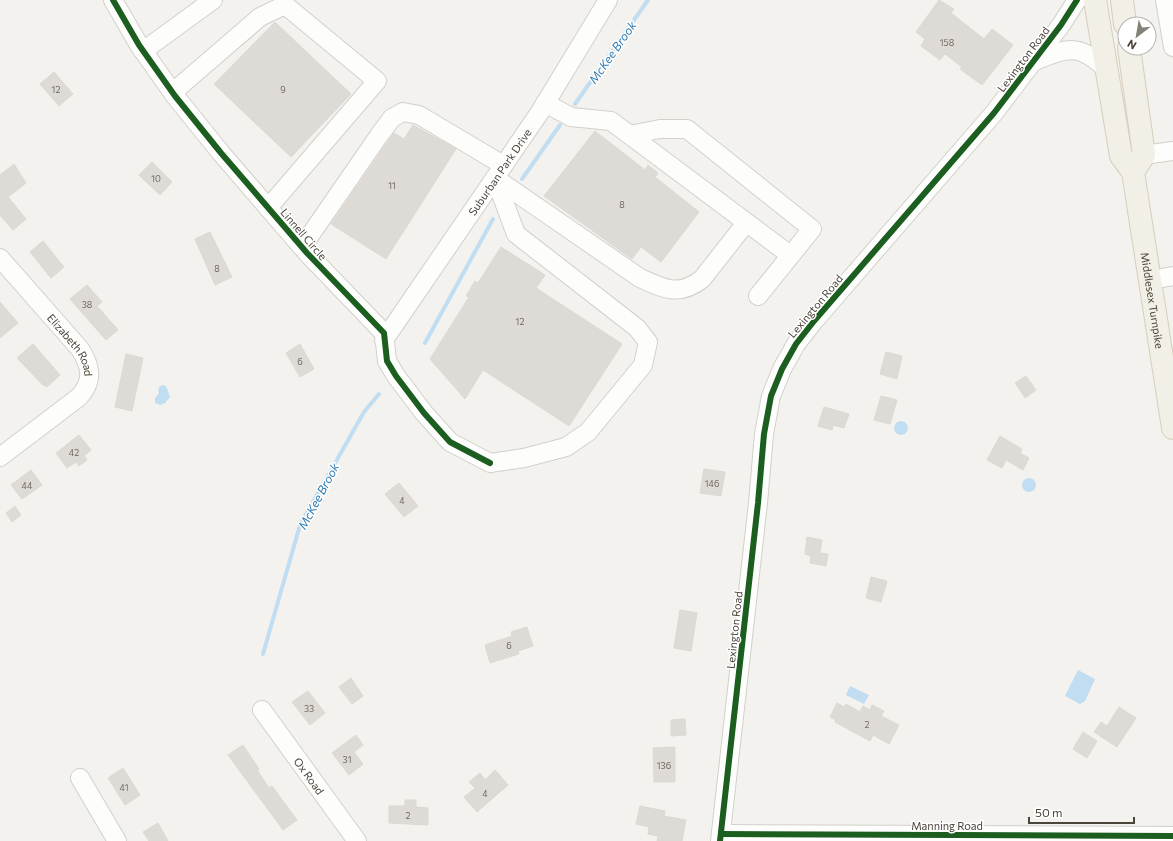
<svg xmlns="http://www.w3.org/2000/svg" width="1173" height="841" viewBox="0 0 1173 841" font-family="Commissioner,sans-serif">
	<style>
		.water { fill: #c0ddf1 }
		.lines { fill: none; stroke-linecap: round; stroke-linejoin: round }
		.stream { stroke: #c0ddf1; stroke-width: 4 }
		.building { fill: #dedbd6; stroke: #dcd9d4 }
		.minor-casing { stroke: #d2d0cb; stroke-width: 20 }
		.major-casing { stroke: #d6cebb; stroke-width: 24 }
		.minor { stroke: #fdfdfc; stroke-width: 18 }
		.major { stroke: #f2efe6; stroke-width: 22 }
		.cycleway-casing { stroke: #fff; stroke-width: 8 }
		.cycleway { stroke: #1b5e20; stroke-width: 6 }
		.labels { text-anchor: middle; dominant-baseline: central; stroke-width: 3; stroke-linejoin: round; paint-order: stroke }
		.number-label { font-size: 9px; fill: #706a61 }
		.street-label { font-size: 11px; fill: #4b4439; stroke: #fff }
		.water-label { font-size: 12px; font-style: italic; fill: #2e7ab2; stroke: #fff }
	</style>
	<rect width="100%" height="100%" fill="#f4f2ee"/>
	<g class="water">
		<path d="M 164,385 L 167,388 L 170,397 L 165,403 L 160,405 L 155,403 L 155,398 L 159,393 L 158,390 L 160,386 Z"/>
		<circle cx="901" cy="428" r="7"/>
		<circle cx="1029" cy="485" r="7"/>
		<path d="M 1078,670 L 1095,679 L 1085,701 L 1080,704 L 1065,696 Z"/>
		<path d="M 850,686 L 869,695 L 864,704 L 846,695 Z"/>
	</g>
	<g class="lines">
		<g class="stream">
			<path d="M 575,104 L 648,0"/>
			<path d="M 522,179 L 560,125"/>
			<path d="M 425,343 L 493,219"/>
			<path d="M 263,654 L 300,525 L 364,412 L 379,394"/>
		</g>
	</g>
	<g class="building">
		<path d="M 939,0 L 954,9 L 951,13 L 984,39 L 992,29 L 1013,45 L 982,85 L 960,69 L 962,67 L 945,54 L 940,60 L 921,46 L 925,39 L 916,32 Z"/>
		<path d="M 275,22 L 351,94 L 291,157 L 214,84 Z"/>
		<path d="M 54,72 L 73,94 L 59,106 L 40,84 Z"/>
		<path d="M 413,125 L 456,149 L 386,259 L 331,224 L 394,133 L 404,139 Z"/>
		<path d="M 595,131 L 645,170 L 648,165 L 658,173 L 655,177 L 699,212 L 661,262 L 641,247 L 632,259 L 544,196 Z"/>
		<path d="M 152,162 L 172,182 L 160,195 L 139,175 Z"/>
		<path d="M 14,164 L 26,183 L 8,197 L 26,219 L 13,230 L 0,215 L 0,175 Z"/>
		<path d="M 210,232 L 232,277 L 215,285 L 195,239 Z"/>
		<path d="M 43,241 L 64,267 L 51,278 L 30,252 Z"/>
		<path d="M 501,247 L 545,275 L 536,288 L 622,344 L 569,426 L 483,370 L 465,399 L 430,359 L 469,297 L 466,296 L 475,281 L 478,283 Z"/>
		<path d="M 87,285 L 102,302 L 97,306 L 118,330 L 106,340 L 70,299 Z"/>
		<path d="M 0,302 L 18,323 L 0,338 Z"/>
		<path d="M 33,344 L 60,375 L 47,387 L 45,385 L 44,386 L 17,358 Z"/>
		<path d="M 300,344 L 314,369 L 300,377 L 286,353 Z"/>
		<path d="M 886,352 L 902,356 L 897,379 L 880,374 Z"/>
		<path d="M 126,354 L 143,358 L 132,411 L 115,407 Z"/>
		<path d="M 1026,376 L 1036,390 L 1025,398 L 1015,383 Z"/>
		<path d="M 881,396 L 897,400 L 890,424 L 874,420 Z"/>
		<path d="M 824,407 L 849,414 L 844,428 L 833,425 L 832,430 L 818,426 Z"/>
		<path d="M 79,435 L 91,450 L 84,456 L 87,460 L 79,466 L 76,462 L 67,468 L 56,453 Z"/>
		<path d="M 1000,436 L 1022,449 L 1020,453 L 1029,458 L 1023,470 L 1006,460 L 1002,468 L 987,460 Z"/>
		<path d="M 704,469 L 725,472 L 721,496 L 700,493 Z"/>
		<path d="M 31,470 L 42,485 L 22,499 L 11,485 Z"/>
		<path d="M 399,483 L 418,506 L 404,517 L 385,494 Z"/>
		<path d="M 15,506 L 21,515 L 12,522 L 6,513 Z"/>
		<path d="M 807,537 L 822,540 L 820,553 L 828,554 L 826,566 L 810,563 L 811,556 L 805,554 Z"/>
		<path d="M 871,577 L 887,581 L 881,602 L 866,598 Z"/>
		<path d="M 680,610 L 697,613 L 691,651 L 674,648 Z"/>
		<path d="M 527,627 L 533,646 L 518,651 L 519,654 L 490,663 L 485,645 L 512,636 L 511,632 Z"/>
		<path d="M 351,678 L 363,696 L 352,704 L 339,687 Z"/>
		<path d="M 308,691 L 325,713 L 310,725 L 292,702 Z"/>
		<path d="M 837,703 L 844,707 L 846,704 L 860,712 L 863,706 L 870,710 L 872,705 L 884,711 L 881,716 L 899,725 L 889,744 L 873,735 L 870,741 L 835,722 L 836,720 L 830,717 Z"/>
		<path d="M 1119,707 L 1136,718 L 1117,747 L 1094,732 L 1101,722 L 1107,726 Z"/>
		<path d="M 685,719 L 686,735 L 671,736 L 671,720 Z"/>
		<path d="M 1083,732 L 1097,741 L 1087,758 L 1073,749 Z"/>
		<path d="M 356,735 L 363,745 L 354,752 L 363,764 L 349,775 L 332,753 Z"/>
		<path d="M 243,745 L 259,769 L 257,770 L 269,788 L 272,786 L 297,820 L 283,830 L 228,755 Z"/>
		<path d="M 675,747 L 675,782 L 654,782 L 653,748 Z"/>
		<path d="M 123,768 L 140,795 L 125,805 L 108,778 Z"/>
		<path d="M 495,770 L 508,785 L 477,812 L 464,797 L 475,788 L 469,782 L 480,773 L 485,780 Z"/>
		<path d="M 405,800 L 416,800 L 416,807 L 428,808 L 428,825 L 389,823 L 389,806 L 405,806 Z"/>
		<path d="M 640,806 L 665,811 L 664,816 L 686,820 L 682,841 L 657,841 L 658,836 L 648,834 L 649,827 L 636,824 Z"/>
		<path d="M 158,823 L 168,841 L 149,841 L 143,832 Z"/>
	</g>
	<g class="lines">
		<defs>
			<g id="minor">
				<path d="M 113,0 L 139,45 L 175,96 L 221,153 L 307,253 L 384,333 L 387,361 L 396,376 L 424,413 L 450,442 L 490,463 L 524,458 L 566,447 L 588,432 L 643,365 L 648,342 L 637,328 L 516,234 L 495,178"/>
				<path d="M 1165,0 L 1173,47"/>
				<path d="M 143,51 L 213,0"/>
				<path d="M 1035,61 C 1068,46 1081,44 1108,71"/>
				<path d="M 173,92 L 260,17 L 285,5 L 377,81 L 268,208"/>
				<path d="M 545,103 L 571,117 L 611,121 L 790,255"/>
				<path d="M 630,135 L 660,129 L 687,129 L 812,229 L 758,296"/>
				<path d="M 1144,155 L 1173,151"/>
				<path d="M 495,178 L 640,278 C 664,289 679,297 702,279 L 746,223"/>
				<path d="M 302,247 L 380,134 L 392,118 L 403,112 L 419,115 L 503,165"/>
				<path id="s1" d="M 0,258 L 80,349 C 91,366 94,381 79,397 L 0,457"/>
				<path d="M 1151,280 L 1173,276"/>
				<path id="s2" d="M 384,340 L 540,112 L 608,0"/>
				<path id="s3" d="M 262,710 L 357,841"/>
				<path d="M 80,778 L 117,841"/>
				<path d="M 721,834 L 1173,836"/>
				<path d="M 720,841 L 758,503 L 764,434 L 771,396 L 782,369 L 796,344 L 814,321 L 994,113 L 1061,25 L 1077,0"/>
			</g>
			<g id="major">
				<path id="s4" d="M 1095,0 L 1121,156 L 1133,172 L 1173,428"/>
				<path d="M 1122,0 L 1125,24"/>
				<path d="M 1129,48 L 1144,155 L 1133,172"/>
			</g>
		</defs>
		<use href="#minor" class="minor-casing"/>
		<use href="#major" class="major-casing"/>
		<use href="#minor" class="minor"/>
		<use href="#major" class="major"/>
		<defs>
			<g id="cycleway">
				<path d="M 113,0 L 139,45 L 175,96 L 221,153 L 307,253 L 384,333 L 387,361 L 396,376 L 424,413 L 450,442 L 490,463"/>
				<path d="M 721,834 L 1173,836"/>
				<path d="M 720,841 L 758,503 L 764,434 L 771,396 L 782,369 L 796,344 L 814,321 L 994,113 L 1061,25 L 1077,0"/>
			</g>
		</defs>
		<use href="#cycleway" class="cycleway-casing"/>
		<use href="#cycleway" class="cycleway"/>
	</g>
	<g class="labels">
		<g class="number-label">
			<text x="947" y="42">158</text>
			<text x="56" y="89">12</text>
			<text x="283" y="89">9</text>
			<text x="156" y="178">10</text>
			<text x="392" y="185">11</text>
			<text x="622" y="204">8</text>
			<text x="217" y="268">8</text>
			<text x="87" y="304">38</text>
			<text x="520" y="321">12</text>
			<text x="300" y="361">6</text>
			<text x="74" y="452">42</text>
			<text x="712" y="483">146</text>
			<text x="27" y="485">44</text>
			<text x="402" y="500">4</text>
			<text x="509" y="645">6</text>
			<text x="309" y="708">33</text>
			<text x="867" y="724">2</text>
			<text x="347" y="759">31</text>
			<text x="664" y="765">136</text>
			<text x="124" y="787">41</text>
			<text x="485" y="793">4</text>
			<text x="408" y="815">2</text>
		</g>
		<g class="street-label">
			<text transform="translate(1023 59) rotate(-53)">Lexington Road</text>
			<text stroke="none"><textPath href="#s2" startOffset="204">Suburban Park Drive</textPath></text>
			<text transform="translate(304 234) rotate(49)">Linnell Circle</text>
			<text stroke="none"><textPath href="#s4" startOffset="308">Middlesex Turnpike</textPath></text>
			<text transform="translate(815 306) rotate(-50)">Lexington Road</text>
			<text stroke="none"><textPath href="#s1" startOffset="113">Elizabeth Road</textPath></text>
			<text transform="translate(734 630) rotate(-84)">Lexington Road</text>
			<text stroke="none"><textPath href="#s3" startOffset="81">Ox Road</textPath></text>
			<text x="947" y="825">Manning Road</text>
		</g>
		<g class="water-label">
			<text transform="translate(612 52) rotate(-55)">McKee Brook</text>
			<text transform="translate(318 496) rotate(-62)">McKee Brook</text>
		</g>
	</g>
	<g transform="translate(1137 36) rotate(211)"><circle r="19" fill="#ffffff" stroke="#b7b4b0"/>
	<path d="M0-3L7 15L0 10L-7 15Z" fill="#868178"/>
	<text y="-6" font-size="11" font-weight="bold" text-anchor="middle" fill="#4b4439">N</text>
	</g>
	<path d="M1029 817v6h105v-6" fill="none" stroke="#4b4439" stroke-width="2"/>
	<text x="1035" y="817" font-size="12" fill="#4b4439" stroke="#ffffff" stroke-width="3" paint-order="stroke">50 m</text>
</svg>
